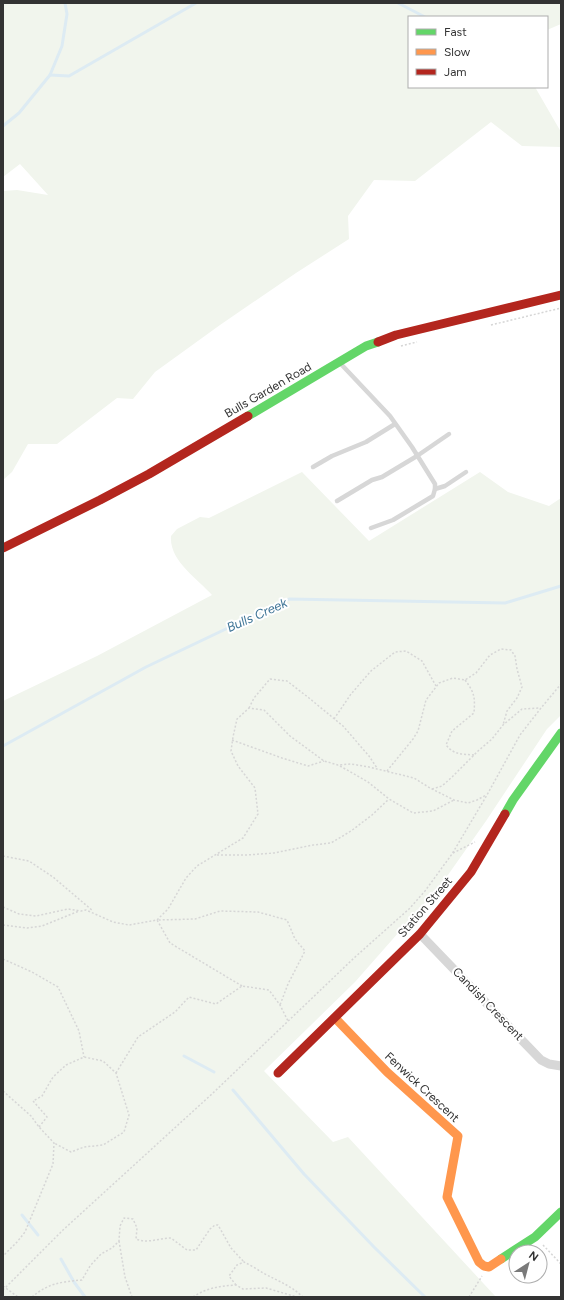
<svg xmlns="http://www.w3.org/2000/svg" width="564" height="1300" viewBox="0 0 564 1300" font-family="Figtree,sans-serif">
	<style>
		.green { fill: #f1f5ed }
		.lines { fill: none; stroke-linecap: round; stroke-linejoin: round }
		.stream { stroke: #ddebf3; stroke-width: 3 }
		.path { stroke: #d6d6d6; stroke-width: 1.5; stroke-dasharray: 2 2; stroke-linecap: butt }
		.lane { stroke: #d7d7d7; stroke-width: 4.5 }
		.street { stroke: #d7d7d7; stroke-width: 9 }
		.fast { stroke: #63d668; stroke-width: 9 }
		.slow { stroke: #ff974d; stroke-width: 9 }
		.jam { stroke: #b3261e; stroke-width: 9 }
		.labels { text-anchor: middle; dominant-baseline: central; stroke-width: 4; stroke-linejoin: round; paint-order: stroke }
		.street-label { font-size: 12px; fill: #333; stroke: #fff }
		.water-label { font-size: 13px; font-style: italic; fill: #3f7597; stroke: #fff }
	</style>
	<rect width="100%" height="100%" fill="#fff"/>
	<g class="green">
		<path d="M 3,3 L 561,3 L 561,24 L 547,30 L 547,17 L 409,17 L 409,87 L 535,87 L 561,132 L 561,147 L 522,146 L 491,122 L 415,181 L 374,180 L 348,216 L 349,239 L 296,273 L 220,325 L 155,372 L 133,399 L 117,398 L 57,444 L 28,444 L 12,472 L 3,480 L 3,191 L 17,190 L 48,195 L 20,164 L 3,177 Z"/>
		<path d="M 302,472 L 369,541 L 480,472 L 508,492 L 549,506 L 561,498 L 561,715 L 547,729 L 486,821 L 443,882 L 355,982 L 264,1071 L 333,1142 L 348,1137 L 496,1297 L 3,1297 L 3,701 L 97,656 L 212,595 C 198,579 169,561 171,536 L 177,529 L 200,517 L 209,518 Z"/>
	</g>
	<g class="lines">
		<g class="stream">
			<path d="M 398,3 L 425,17"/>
			<path d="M 50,75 L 69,76 L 196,3"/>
			<path d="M 3,126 L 19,113 L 50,75 L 62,46 L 67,14 L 65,3"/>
			<path d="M 3,746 L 146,667 L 289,599 L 505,603 L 561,586"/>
			<path d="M 184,1056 L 214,1072"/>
			<path d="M 233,1090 L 304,1174 L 374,1247 L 425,1297"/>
			<path d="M 22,1215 L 38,1235"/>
			<path d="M 61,1259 L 74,1282 L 85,1297"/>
		</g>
		<g class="path">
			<path d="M 491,325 L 561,308"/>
			<path d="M 401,346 L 417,342"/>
			<path d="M 465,680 C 475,693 475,698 474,713 L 452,731 L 446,745 C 454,755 462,754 474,755"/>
			<path d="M 249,708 L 254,698 L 270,679 L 287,681 L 309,698 L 343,726 L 369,756 L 377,768"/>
			<path d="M 334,719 L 351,694 L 371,671 L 395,652 L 406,651 L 422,661 L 436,686"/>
			<path d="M 232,740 L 282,758 L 308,766 L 324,761"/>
			<path d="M 340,766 L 368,782 L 389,799 L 413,813 L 433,811 L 454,800"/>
			<path d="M 387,771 L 413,739 L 418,731 L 426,700 L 439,683 L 453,678 L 465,680 L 476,673 L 490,655 L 501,649 L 511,650 L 515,656 L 517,669 L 522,687 L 517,698 L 507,711 L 503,725"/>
			<path d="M 432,789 L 442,786 L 452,777 L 478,751 L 492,739 L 503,725 L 522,709 L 540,708"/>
			<path d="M 453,853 L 475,842"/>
			<path d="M 217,855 L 247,855 L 274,853 L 313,845 L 331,843 L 351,831 L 372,815 L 389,799"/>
			<path d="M 3,856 L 29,861 L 53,877 L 93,911"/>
			<path d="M 3,907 L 19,914 L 36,916 L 68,909 L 81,911 L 86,910 L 113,922 L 129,925 L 157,920 L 168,909 L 186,878 L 197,866 L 243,838 L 258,814 L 255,788 L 238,766 L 231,751 L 233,737 L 237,719 L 249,708 L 264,710 L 290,736 L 324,761 L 338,765 L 351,764 L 369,767 L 414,778 L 430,788 L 454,800 L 468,803 L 477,800 L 486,795"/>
			<path d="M 3,925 L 27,928 L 42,926 L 79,911"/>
			<path d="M 3,959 L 32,972 L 58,987 L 79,1031 L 84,1057"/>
			<path d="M 242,986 L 170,943 L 157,920 L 195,919 L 220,911 L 258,912 L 287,920 L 295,939 L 305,951 L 288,984 L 280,1005"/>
			<path d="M 116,1073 L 138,1037 L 175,1012 L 189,997 L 216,1004 L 242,986 L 269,990 L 280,1005 L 288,1021"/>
			<path d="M 3,1091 L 31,1116 L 39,1127 L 54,1143 L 53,1164 L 25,1232 L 17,1242 L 3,1256"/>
			<path d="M 39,1127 L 47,1117 L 33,1101 L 42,1096 L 53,1077 L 66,1065 L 84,1057 L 103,1061 L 116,1073 L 129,1115 L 124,1132 L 103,1145 L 84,1147 L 71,1152 L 54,1143"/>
			<path d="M 3,1180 L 3,1182"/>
			<path d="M 119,1241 L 125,1277 L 132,1297"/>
			<path d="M 543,1245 L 561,1264"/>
			<path d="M 236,1285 L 229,1276 L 237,1265 L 244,1262 C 250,1265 257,1269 263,1273 C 278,1281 290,1285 303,1297"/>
			<path d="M 3,1286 L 18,1297"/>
			<path d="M 3,1290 L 63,1230 L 213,1093 L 354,958 L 409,909 L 425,891 L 452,854 L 487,795 L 520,735 L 541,708 L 561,684"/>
			<path d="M 32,1297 C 49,1283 60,1282 82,1280 L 90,1266 L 101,1254 L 112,1248 L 119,1241 L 120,1226 L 124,1218 L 133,1219 L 137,1228 L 136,1239 C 147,1244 159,1238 171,1238 L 187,1250 L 196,1250 L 210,1229 L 215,1225 L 218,1225 L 231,1248 L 244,1262"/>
			<path d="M 193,1297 C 206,1288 220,1286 236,1285 L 243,1289 L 266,1288 L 297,1297"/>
			<path d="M 469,1297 L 482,1276"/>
		</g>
		<g class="lane">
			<path d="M 340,363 L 390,416 L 412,447 L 435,484 L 435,489 L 433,496 L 393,520 L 371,528"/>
			<path d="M 313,467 L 332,456 L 366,442 L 395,424"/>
			<path d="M 435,489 L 445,486 L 466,472"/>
			<path d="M 337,501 L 372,480 L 382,477 L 417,456 L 449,434"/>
		</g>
		<path class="street" d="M 420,934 L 541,1060 L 549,1064 L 561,1066"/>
		<g class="fast">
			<path d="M 248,416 L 366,346 L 378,342"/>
			<path d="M 505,814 L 513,800 L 561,733"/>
			<path d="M 501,1259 L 535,1237 L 561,1212"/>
		</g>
		<path class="slow" d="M 335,1018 L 387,1072 L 458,1136 L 447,1197 L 479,1262 L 484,1266 L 489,1267 L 501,1259"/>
		<g class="jam">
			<path d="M 378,342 L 396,335 L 561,295"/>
			<path d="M 3,548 L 100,500 L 149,474 L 248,416"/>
			<path d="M 278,1073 L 420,934 L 471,872 L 505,814"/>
		</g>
	</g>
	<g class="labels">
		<g class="street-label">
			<text transform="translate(268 390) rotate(-30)">Bulls Garden Road</text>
			<text transform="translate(425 907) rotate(-49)">Station Street</text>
			<text transform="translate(488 1004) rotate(46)">Candish Crescent</text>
			<text transform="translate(422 1087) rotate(43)">Fenwick Crescent</text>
		</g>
		<g class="water-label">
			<text transform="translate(257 615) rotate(-24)">Bulls Creek</text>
		</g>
	</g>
	<rect width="564" height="1300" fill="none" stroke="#333333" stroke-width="8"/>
	<rect x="408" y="16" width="140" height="72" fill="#ffffff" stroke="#adadad"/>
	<rect x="416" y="29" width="20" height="6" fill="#63d668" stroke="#adadad"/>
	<text x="444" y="36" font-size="12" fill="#333333">Fast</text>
	<rect x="416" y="49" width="20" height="6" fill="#ff974d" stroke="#adadad"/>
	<text x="444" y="56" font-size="12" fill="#333333">Slow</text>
	<rect x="416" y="69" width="20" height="6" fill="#b3261e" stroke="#adadad"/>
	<text x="444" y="76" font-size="12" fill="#333333">Jam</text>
	<g transform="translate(528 1264) rotate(36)"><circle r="19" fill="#ffffff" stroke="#adadad"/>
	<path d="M0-3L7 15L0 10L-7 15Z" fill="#7a7a7a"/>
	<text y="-6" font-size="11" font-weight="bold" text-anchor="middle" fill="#333333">N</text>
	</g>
</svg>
